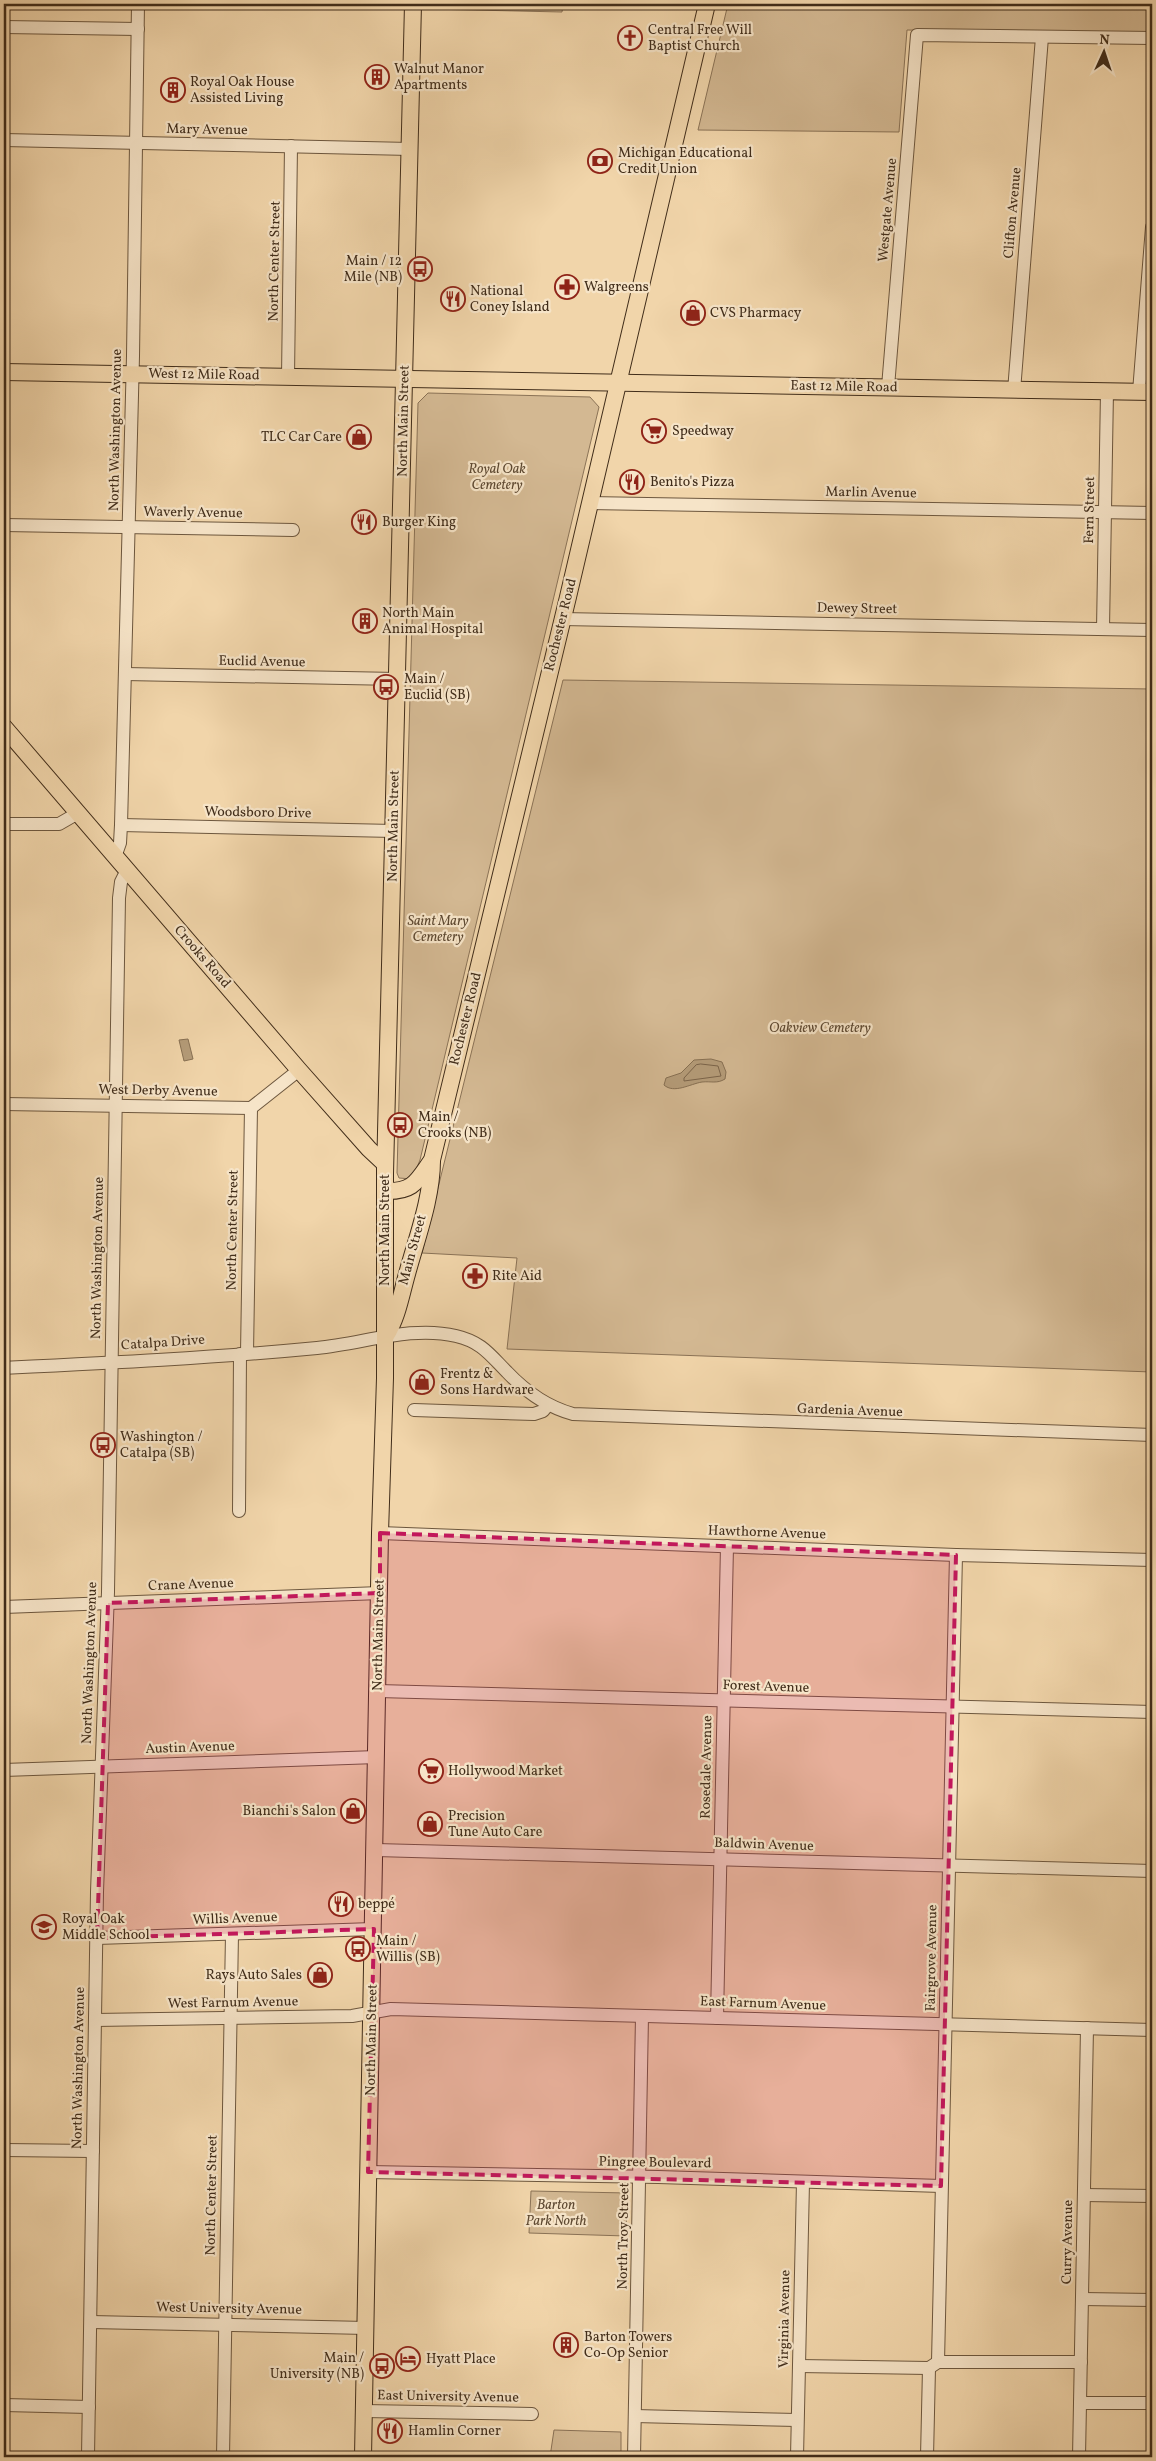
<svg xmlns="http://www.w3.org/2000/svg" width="1156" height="2461" viewBox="0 0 1156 2461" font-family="Vollkorn,serif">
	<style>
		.green { fill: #d3b892; stroke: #8a7256 }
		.water { fill: #b59c79; stroke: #877053 }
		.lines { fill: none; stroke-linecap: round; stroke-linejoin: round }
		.shore { stroke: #7b644a; stroke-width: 1 }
		.minor-casing { stroke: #6d573e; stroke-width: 14 }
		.major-casing { stroke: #412d1a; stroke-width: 18 }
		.minor { stroke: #f6e4c8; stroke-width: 12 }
		.major { stroke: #f1d5aa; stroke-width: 16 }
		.marked { fill: #c2185b; fill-opacity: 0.2; stroke: #c2185b; stroke-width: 4; stroke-dasharray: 10 6; stroke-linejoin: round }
		.labels { text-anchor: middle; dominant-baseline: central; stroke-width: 4.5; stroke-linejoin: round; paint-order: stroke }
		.poi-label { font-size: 14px; fill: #412d1a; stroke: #f6e4c8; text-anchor: start }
		.street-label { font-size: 14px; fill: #412d1a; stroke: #f6e4c8 }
		.park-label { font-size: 14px; font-style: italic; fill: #5e4932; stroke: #f6e4c8 }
	</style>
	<rect width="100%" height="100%" fill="#f1d5aa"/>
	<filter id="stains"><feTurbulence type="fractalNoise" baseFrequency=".004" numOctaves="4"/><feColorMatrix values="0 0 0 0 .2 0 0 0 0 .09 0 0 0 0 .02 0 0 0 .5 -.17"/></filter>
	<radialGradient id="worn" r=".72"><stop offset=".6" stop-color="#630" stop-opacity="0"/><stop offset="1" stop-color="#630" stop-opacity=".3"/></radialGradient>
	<g class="green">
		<path d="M 427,4 L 563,4 L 562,12 L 427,9 Z"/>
		<path d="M 728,4 L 1152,4 L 1152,34 L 907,30 L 899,132 L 698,130 Z"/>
		<path d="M 428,393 L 590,397 L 599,407 L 420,1160 L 412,1179 L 399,1178 L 397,1173 L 418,403 Z"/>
		<path d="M 563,680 L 1152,689 L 1152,1372 L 507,1349 L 517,1258 L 422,1253 Z"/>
		<path d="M 531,2191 L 627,2193 L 626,2236 L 529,2233 Z"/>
		<path d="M 554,2430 L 621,2432 L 621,2457 L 550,2457 Z"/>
	</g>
	<g class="water">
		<path d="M 188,1039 L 193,1059 L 184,1061 L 179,1040 Z"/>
		<path d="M 711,1059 L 722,1062 L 726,1072 L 725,1079 C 717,1084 711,1081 702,1082 C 690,1084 674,1094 664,1085 L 666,1078 L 681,1073 L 694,1060 Z"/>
	</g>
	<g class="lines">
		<path class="shore" d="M 701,1064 L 718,1066 L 721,1076 L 684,1081 L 684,1078 L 696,1065 Z"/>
		<defs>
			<g id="minor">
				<path d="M 4,27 L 138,29"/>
				<path d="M 4,140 L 410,149"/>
				<path d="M 288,377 L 291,146"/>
				<path d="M 888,387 L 917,35 L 1152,38"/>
				<path d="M 1014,391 L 1042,37"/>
				<path d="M 1139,392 L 1152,227"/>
				<path d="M 589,503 L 1152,513"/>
				<path d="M 4,525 L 293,530"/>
				<path d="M 562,619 L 1152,630"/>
				<path d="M 1103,629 L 1107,391"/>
				<path d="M 125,674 L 397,679"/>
				<path d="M 4,824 L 59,824 L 78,813"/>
				<path d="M 121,825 L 394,831"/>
				<path d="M 115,857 L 120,843 L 121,825 L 133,356 L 138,4"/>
				<path d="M 4,1104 L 251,1108 L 299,1070"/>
				<path d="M 247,1353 L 251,1108"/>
				<path d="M 4,1368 C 108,1363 213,1358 317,1348 C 363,1344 411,1325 456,1336 C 482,1342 490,1355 507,1372 C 526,1392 547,1407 573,1414 L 1152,1435"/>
				<path d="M 414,1410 L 534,1414 L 543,1411 L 548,1405"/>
				<path d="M 239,1511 L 240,1354"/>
				<path d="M 380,1533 L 956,1555 L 1152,1560"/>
				<path d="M 4,1607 L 380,1593"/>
				<path d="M 378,1691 L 1152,1712"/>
				<path d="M 4,1770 L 377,1757"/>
				<path d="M 376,1850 L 1152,1871"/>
				<path d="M 97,1938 L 373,1929"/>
				<path d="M 717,2018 L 727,1546"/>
				<path d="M 95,2020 L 352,2016 L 391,2009 L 1152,2030"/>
				<path d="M 4,2150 L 93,2151"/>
				<path d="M 368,2172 L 658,2177 L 941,2186"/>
				<path d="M 1084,2195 L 1152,2196"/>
				<path d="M 1082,2299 L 1152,2300"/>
				<path d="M 91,2322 L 366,2328"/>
				<path d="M 938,2362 L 956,1555"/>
				<path d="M 799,2366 L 929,2368 L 938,2362 L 1081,2362"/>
				<path d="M 1080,2403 L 1152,2403"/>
				<path d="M 4,2405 L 89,2407"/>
				<path d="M 364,2411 L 532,2414"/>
				<path d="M 635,2416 L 797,2420"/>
				<path d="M 88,2457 L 97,1892 L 108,1592 L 119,898 L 121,882 L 127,870"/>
				<path d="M 223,2457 L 232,1934"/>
				<path d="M 634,2457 L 642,2016"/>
				<path d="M 797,2457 L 803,2182"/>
				<path d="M 927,2457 L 929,2368"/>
				<path d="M 1079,2457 L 1087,2028"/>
			</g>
			<g id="major">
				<path d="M 4,372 L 1152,392"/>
				<path d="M 4,727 L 299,1070 L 369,1149 L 385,1164 L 385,1172"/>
				<path d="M 385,1174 L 413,4"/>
				<path d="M 385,1181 L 385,1191 C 414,1192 417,1181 432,1160 L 568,597 L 707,4"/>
				<path d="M 386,1336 C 398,1316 401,1295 407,1274 C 417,1237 432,1198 432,1160"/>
				<path d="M 363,2457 L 380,1533 L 385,1378 L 385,1164"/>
			</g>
		</defs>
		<use href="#minor" class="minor-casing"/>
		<use href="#major" class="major-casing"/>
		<use href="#minor" class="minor"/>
		<use href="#major" class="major"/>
	</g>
	<path class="marked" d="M 380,1533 L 956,1555 L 941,2186 L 368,2172 L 374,1929 L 97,1938 L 108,1603 L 380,1593 Z"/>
	<defs>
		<symbol id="church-ring" viewBox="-11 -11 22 22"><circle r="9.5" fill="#f6e4c8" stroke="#8f2418" stroke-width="1.5"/><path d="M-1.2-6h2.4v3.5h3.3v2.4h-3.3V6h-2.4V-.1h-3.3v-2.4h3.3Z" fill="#8f2418"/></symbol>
		<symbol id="building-ring" viewBox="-11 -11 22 22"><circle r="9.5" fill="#f6e4c8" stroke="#8f2418" stroke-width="1.5"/><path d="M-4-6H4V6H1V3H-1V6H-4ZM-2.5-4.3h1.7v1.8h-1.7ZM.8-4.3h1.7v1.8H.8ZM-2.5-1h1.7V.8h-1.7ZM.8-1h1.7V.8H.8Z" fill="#8f2418"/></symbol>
		<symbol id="bank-ring" viewBox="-11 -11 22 22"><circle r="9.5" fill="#f6e4c8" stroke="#8f2418" stroke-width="1.5"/><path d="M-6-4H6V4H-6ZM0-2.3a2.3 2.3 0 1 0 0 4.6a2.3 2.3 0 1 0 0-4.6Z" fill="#8f2418"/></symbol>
		<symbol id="bus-ring" viewBox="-11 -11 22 22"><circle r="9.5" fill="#f6e4c8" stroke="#8f2418" stroke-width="1.5"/><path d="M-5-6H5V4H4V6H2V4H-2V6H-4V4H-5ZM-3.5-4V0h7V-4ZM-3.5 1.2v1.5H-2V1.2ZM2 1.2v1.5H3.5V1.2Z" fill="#8f2418"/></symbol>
		<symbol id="pharmacy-ring" viewBox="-11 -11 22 22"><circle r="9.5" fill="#f6e4c8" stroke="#8f2418" stroke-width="1.5"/><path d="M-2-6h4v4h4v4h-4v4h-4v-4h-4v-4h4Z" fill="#8f2418"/></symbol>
		<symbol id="restaurant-ring" viewBox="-11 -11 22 22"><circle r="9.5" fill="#f6e4c8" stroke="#8f2418" stroke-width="1.5"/><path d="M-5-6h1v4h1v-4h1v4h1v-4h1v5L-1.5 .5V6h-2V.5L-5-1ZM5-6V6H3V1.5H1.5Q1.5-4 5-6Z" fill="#8f2418"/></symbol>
		<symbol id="shop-ring" viewBox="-11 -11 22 22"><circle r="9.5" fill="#f6e4c8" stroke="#8f2418" stroke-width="1.5"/><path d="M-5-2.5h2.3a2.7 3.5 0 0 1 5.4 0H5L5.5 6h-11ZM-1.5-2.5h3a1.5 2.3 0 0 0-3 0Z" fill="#8f2418"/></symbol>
		<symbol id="supermarket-ring" viewBox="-11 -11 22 22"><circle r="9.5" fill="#f6e4c8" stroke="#8f2418" stroke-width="1.5"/><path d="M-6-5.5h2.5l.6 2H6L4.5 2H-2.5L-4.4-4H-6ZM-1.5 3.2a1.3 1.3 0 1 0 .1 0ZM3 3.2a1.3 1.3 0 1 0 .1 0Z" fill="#8f2418"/></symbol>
		<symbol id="school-ring" viewBox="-11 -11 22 22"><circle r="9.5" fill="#f6e4c8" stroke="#8f2418" stroke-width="1.5"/><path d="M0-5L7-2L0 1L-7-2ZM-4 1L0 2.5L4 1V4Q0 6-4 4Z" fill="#8f2418"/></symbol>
		<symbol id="hotel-ring" viewBox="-11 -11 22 22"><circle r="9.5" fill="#f6e4c8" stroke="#8f2418" stroke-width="1.5"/><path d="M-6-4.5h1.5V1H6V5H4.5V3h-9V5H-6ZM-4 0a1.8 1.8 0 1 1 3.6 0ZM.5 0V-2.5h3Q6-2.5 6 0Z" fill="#8f2418"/></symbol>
	</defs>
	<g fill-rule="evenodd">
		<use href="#church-ring" x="616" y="24" width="28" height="28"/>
		<use href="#building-ring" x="363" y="63" width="28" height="28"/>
		<use href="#building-ring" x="159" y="76" width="28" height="28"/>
		<use href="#bank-ring" x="586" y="147" width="28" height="28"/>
		<use href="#bus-ring" x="406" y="255" width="28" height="28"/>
		<use href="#pharmacy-ring" x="553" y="273" width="28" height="28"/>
		<use href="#restaurant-ring" x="439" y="285" width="28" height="28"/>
		<use href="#shop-ring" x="679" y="299" width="28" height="28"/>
		<use href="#supermarket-ring" x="640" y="417" width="28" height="28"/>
		<use href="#shop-ring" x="345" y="423" width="28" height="28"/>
		<use href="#restaurant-ring" x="618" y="468" width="28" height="28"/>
		<use href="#restaurant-ring" x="350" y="508" width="28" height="28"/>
		<use href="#building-ring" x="351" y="607" width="28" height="28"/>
		<use href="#bus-ring" x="372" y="673" width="28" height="28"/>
		<use href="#bus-ring" x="386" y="1111" width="28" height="28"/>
		<use href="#pharmacy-ring" x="461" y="1262" width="28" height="28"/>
		<use href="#shop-ring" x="408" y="1368" width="28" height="28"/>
		<use href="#bus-ring" x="89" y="1431" width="28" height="28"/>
		<use href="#supermarket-ring" x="417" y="1757" width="28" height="28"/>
		<use href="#shop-ring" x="339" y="1797" width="28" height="28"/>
		<use href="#shop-ring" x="416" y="1810" width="28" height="28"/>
		<use href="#restaurant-ring" x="327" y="1890" width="28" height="28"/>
		<use href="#school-ring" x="30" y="1913" width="28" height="28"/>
		<use href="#bus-ring" x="344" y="1935" width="28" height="28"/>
		<use href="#shop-ring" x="306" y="1961" width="28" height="28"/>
		<use href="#building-ring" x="552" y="2331" width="28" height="28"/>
		<use href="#hotel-ring" x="394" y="2345" width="28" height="28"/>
		<use href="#bus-ring" x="368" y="2352" width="28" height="28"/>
		<use href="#restaurant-ring" x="376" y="2417" width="28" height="28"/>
	</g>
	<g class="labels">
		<g class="poi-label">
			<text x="648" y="30">Central Free Will<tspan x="648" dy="16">Baptist Church</tspan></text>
			<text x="394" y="69">Walnut Manor<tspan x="394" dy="16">Apartments</tspan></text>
			<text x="190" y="82">Royal Oak House<tspan x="190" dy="16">Assisted Living</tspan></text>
			<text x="618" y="153">Michigan Educational<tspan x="618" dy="16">Credit Union</tspan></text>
			<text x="402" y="261" text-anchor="end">Main / 12<tspan x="402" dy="16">Mile (NB)</tspan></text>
			<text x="584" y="287">Walgreens</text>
			<text x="470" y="291">National<tspan x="470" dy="16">Coney Island</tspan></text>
			<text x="710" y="313">CVS Pharmacy</text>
			<text x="672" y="431">Speedway</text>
			<text x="342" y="437" text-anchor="end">TLC Car Care</text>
			<text x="650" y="482">Benito's Pizza</text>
			<text x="382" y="522">Burger King</text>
			<text x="382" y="613">North Main<tspan x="382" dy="16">Animal Hospital</tspan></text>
			<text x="404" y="679">Main /<tspan x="404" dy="16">Euclid (SB)</tspan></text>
			<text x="418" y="1117">Main /<tspan x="418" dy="16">Crooks (NB)</tspan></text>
			<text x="492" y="1276">Rite Aid</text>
			<text x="440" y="1374">Frentz &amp;<tspan x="440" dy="16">Sons Hardware</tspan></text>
			<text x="120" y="1437">Washington /<tspan x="120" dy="16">Catalpa (SB)</tspan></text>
			<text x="448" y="1771">Hollywood Market</text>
			<text x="336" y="1811" text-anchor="end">Bianchi's Salon</text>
			<text x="448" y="1816">Precision<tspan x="448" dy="16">Tune Auto Care</tspan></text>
			<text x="358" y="1904">beppé</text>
			<text x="62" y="1919">Royal Oak<tspan x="62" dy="16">Middle School</tspan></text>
			<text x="376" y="1941">Main /<tspan x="376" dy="16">Willis (SB)</tspan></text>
			<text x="302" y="1975" text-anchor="end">Rays Auto Sales</text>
			<text x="584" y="2337">Barton Towers<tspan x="584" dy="16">Co-Op Senior</tspan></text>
			<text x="364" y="2358" text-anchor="end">Main /<tspan x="364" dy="16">University (NB)</tspan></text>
			<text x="426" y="2359">Hyatt Place</text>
			<text x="408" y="2431">Hamlin Corner</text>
		</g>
		<g class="street-label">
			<text transform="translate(207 130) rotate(1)">Mary Avenue</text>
			<text transform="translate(888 210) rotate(-85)">Westgate Avenue</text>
			<text transform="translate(1013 213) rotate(-85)">Clifton Avenue</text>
			<text transform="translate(275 261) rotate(-89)">North Center Street</text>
			<text transform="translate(204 375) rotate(1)">West 12 Mile Road</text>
			<text transform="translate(844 387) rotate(1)">East 12 Mile Road</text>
			<text transform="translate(404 421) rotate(-89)">North Main Street</text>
			<text transform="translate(116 430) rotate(-89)">North Washington Avenue</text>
			<text transform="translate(871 493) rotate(1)">Marlin Avenue</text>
			<text transform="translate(1090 510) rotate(-89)">Fern Street</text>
			<text transform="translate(193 513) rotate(1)">Waverly Avenue</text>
			<text transform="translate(857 609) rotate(1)">Dewey Street</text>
			<text transform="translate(561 625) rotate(-76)">Rochester Road</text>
			<text transform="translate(262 662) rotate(1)">Euclid Avenue</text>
			<text transform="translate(258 813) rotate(1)">Woodsboro Drive</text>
			<text transform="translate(394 826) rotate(-89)">North Main Street</text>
			<text transform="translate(202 957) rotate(49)">Crooks Road</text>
			<text transform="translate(466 1019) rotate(-76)">Rochester Road</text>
			<text transform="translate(158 1091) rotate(1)">West Derby Avenue</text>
			<text transform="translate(233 1230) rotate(-89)">North Center Street</text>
			<text transform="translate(385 1230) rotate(-90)">North Main Street</text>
			<text transform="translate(413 1250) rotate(-75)">Main Street</text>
			<text transform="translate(98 1258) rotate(-89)">North Washington Avenue</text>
			<text transform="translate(163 1343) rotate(-4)">Catalpa Drive</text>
			<text transform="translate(850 1411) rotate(2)">Gardenia Avenue</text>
			<text transform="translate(767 1533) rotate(2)">Hawthorne Avenue</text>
			<text transform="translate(191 1585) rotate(-2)">Crane Avenue</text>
			<text transform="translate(379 1635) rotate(-89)">North Main Street</text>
			<text transform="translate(90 1663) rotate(-88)">North Washington Avenue</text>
			<text transform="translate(766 1687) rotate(2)">Forest Avenue</text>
			<text transform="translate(190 1748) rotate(-2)">Austin Avenue</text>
			<text transform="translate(707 1767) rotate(-89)">Rosedale Avenue</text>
			<text transform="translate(764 1845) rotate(2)">Baldwin Avenue</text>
			<text transform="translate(235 1919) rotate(-2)">Willis Avenue</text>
			<text transform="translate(932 1958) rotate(-89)">Fairgrove Avenue</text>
			<text transform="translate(233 2003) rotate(-1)">West Farnum Avenue</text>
			<text transform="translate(763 2004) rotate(2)">East Farnum Avenue</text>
			<text transform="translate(372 2040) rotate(-89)">North Main Street</text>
			<text transform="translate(79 2068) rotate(-89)">North Washington Avenue</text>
			<text transform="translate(655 2163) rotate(1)">Pingree Boulevard</text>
			<text transform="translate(212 2195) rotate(-89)">North Center Street</text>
			<text transform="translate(624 2236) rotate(-89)">North Troy Street</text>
			<text transform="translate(1068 2242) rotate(-89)">Curry Avenue</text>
			<text transform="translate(229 2309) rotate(1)">West University Avenue</text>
			<text transform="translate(785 2319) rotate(-89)">Virginia Avenue</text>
			<text transform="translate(448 2397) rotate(1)">East University Avenue</text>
		</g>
		<g class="park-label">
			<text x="497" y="469">Royal Oak<tspan x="497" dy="16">Cemetery</tspan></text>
			<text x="438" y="921">Saint Mary<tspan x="438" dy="16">Cemetery</tspan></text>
			<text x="820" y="1028">Oakview Cemetery</text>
			<text x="556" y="2205">Barton<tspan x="556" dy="16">Park North</tspan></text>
		</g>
	</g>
	<rect width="1156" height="2461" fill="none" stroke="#f1d5aa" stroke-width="20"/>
	<rect x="5" y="5" width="1146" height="2451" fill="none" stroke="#412d1a" stroke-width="2.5"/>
	<rect x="10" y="10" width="1136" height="2441" fill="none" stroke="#412d1a"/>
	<g transform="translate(1104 52) rotate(3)" stroke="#f6e4c8" stroke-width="4" paint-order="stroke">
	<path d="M0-4L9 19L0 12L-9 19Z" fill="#412d1a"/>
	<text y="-8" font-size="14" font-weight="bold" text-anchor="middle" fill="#412d1a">N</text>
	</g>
	<rect width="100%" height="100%" filter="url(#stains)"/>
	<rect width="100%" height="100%" fill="url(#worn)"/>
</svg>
